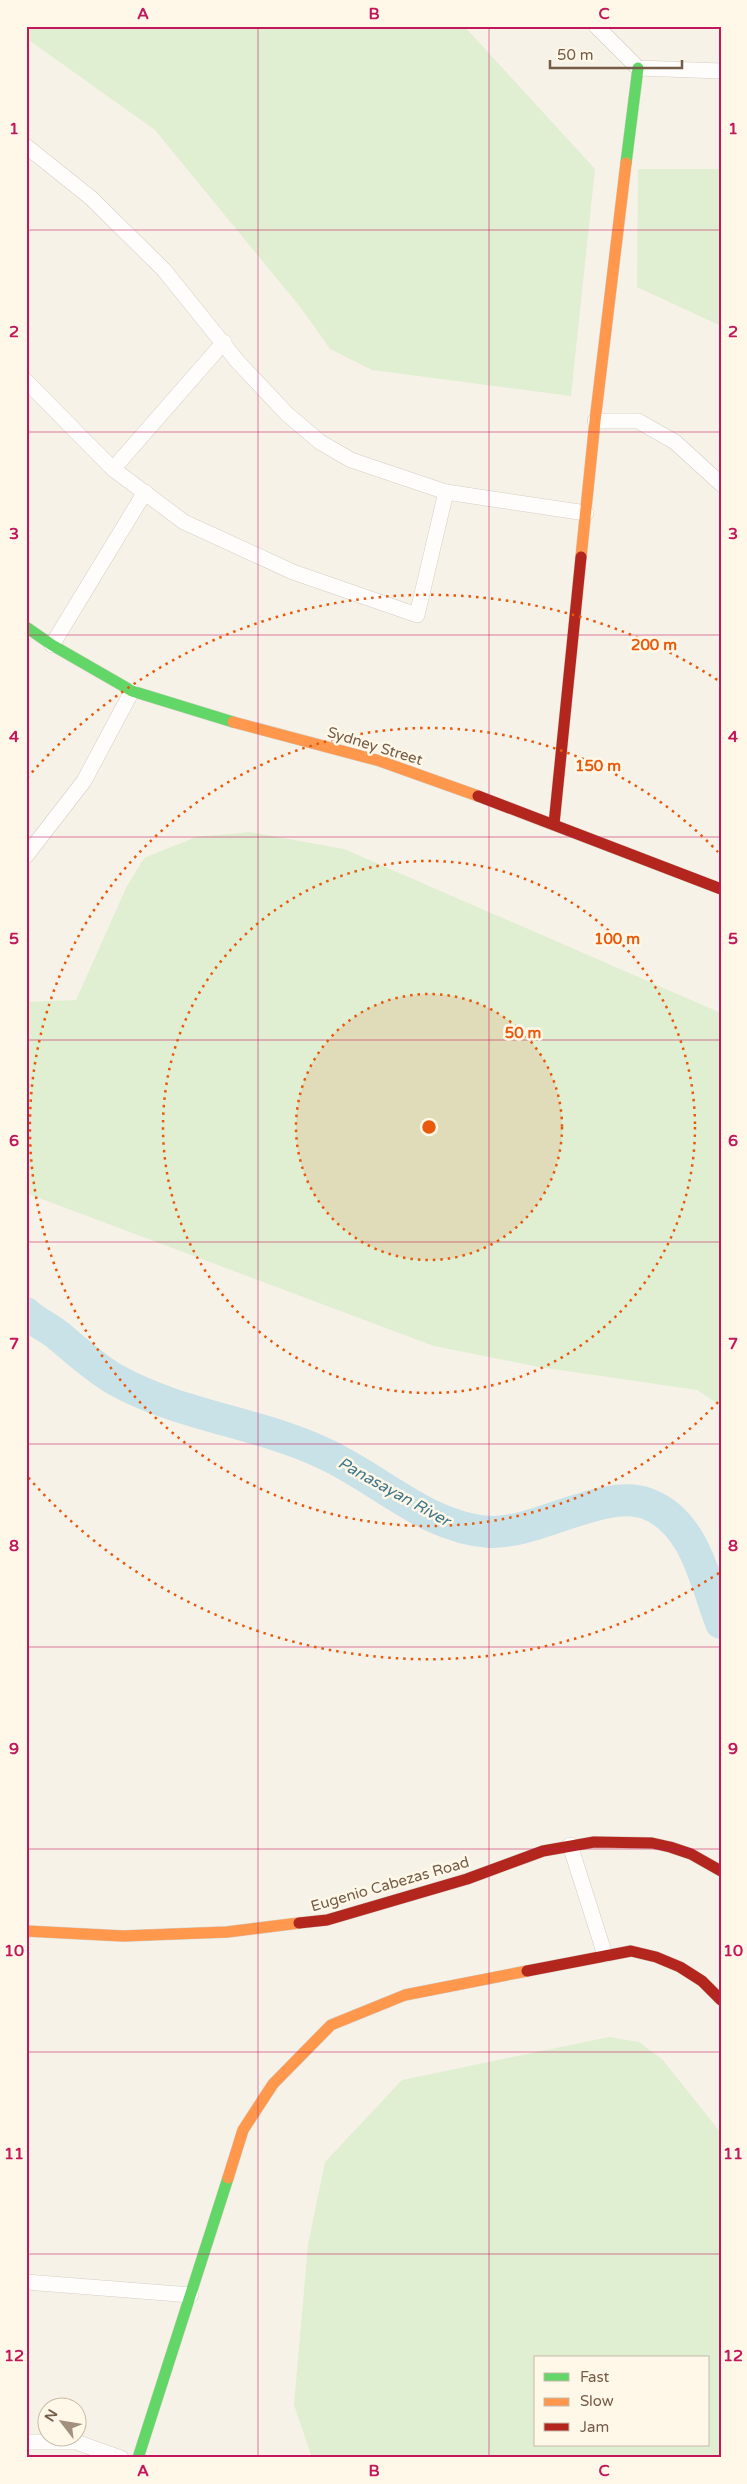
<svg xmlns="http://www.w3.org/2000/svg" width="747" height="2484" viewBox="0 0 747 2484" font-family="'Varela Round',sans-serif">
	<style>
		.green { fill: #e0eed2; fill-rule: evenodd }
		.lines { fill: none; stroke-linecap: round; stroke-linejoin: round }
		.river { stroke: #c9e2e7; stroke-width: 32 }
		.street-casing { stroke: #d5cec5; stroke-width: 16 }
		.fast-casing { stroke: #d6cfc6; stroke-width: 12 }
		.slow-casing { stroke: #d6cfc6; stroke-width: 12 }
		.jam-casing { stroke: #d6cfc6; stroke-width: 12 }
		.street { stroke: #fefdfb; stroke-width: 15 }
		.fast { stroke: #63d668; stroke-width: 11 }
		.slow { stroke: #ff974d; stroke-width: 11 }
		.jam { stroke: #b3261e; stroke-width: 11 }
		.grid { fill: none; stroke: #c2185b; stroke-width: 1; stroke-opacity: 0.55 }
		.ring { fill: none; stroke: #e8590c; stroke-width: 2.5; stroke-dasharray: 2.5 5 }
		.labels { text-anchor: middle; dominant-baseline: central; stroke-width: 5; stroke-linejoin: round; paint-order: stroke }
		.street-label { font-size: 15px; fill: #755c47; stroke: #fff8e8 }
		.water-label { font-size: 16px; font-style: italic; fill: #40778a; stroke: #fff8e8 }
		.centre { fill: #e8590c; stroke: #fff8e8; stroke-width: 2.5 }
		.ring-label { font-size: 15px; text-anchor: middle; font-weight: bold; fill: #e8590c; stroke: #fff8e8; stroke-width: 5; stroke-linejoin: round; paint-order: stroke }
		.neatline { fill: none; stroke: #c2185b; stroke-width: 2 }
		.grid-label { font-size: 16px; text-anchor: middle; font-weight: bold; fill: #c2185b }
	</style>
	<rect width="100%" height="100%" fill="#f7f2e7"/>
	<g class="green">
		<path d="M 26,26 L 464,26 L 595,169 L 571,396 L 372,370 L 330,349 L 301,308 L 155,130 L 26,38 Z"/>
		<path d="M 638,169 L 721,169 L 721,326 L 637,287 Z"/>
		<path d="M 250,832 L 344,849 L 721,1013 L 721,1406 L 697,1390 L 539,1367 L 434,1346 L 26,1193 L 26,1002 L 76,1000 L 127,886 L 144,858 L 196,837 Z"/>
		<path d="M 609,2037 L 639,2042 L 662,2059 L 721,2133 L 721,2458 L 312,2458 L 294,2405 L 308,2245 L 325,2162 L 402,2080 ZM 536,2358 L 708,2358 L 708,2445 L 536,2445 Z"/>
	</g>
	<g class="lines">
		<path class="river" d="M 26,1313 C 36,1323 50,1328 60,1337 C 78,1352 95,1368 116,1380 C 181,1416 257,1422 323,1453 C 379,1478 426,1528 490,1532 C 536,1534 606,1487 648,1504 C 695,1522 705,1581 721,1623"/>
		<defs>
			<g id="street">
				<path d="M 596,26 L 638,68 L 721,71"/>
				<path d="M 26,146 L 91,198 L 164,270 L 238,362 L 287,414 L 320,442 L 351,460 L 446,492 L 586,513"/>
				<path d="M 26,381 L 113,469 L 184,522 L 293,572 L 417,615 L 446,492"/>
				<path d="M 595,421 L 638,421 L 675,442 L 721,484"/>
				<path d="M 113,469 L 224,342"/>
				<path d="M 52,645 L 145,492"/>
				<path d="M 26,856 L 84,781 L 132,691"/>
				<path d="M 570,1845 L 605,1955"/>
				<path d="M 26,2282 L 191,2295"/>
				<path d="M 26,2442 L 76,2442 L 121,2458"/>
			</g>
			<g id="fast">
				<path d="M 626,163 L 638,68"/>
				<path d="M 26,627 L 52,645 L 132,691 L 233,722"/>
				<path d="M 138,2458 L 228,2178"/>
			</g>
			<g id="slow">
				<path d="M 581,557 L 595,421 L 626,163"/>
				<path d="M 233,722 L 380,761 L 478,796"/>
				<path d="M 26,1931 L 123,1936 L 227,1932 L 299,1923"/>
				<path d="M 228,2178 L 243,2130 L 273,2084 L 331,2025 L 405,1995 L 527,1971"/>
			</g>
			<g id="jam">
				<path d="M 478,796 L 721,889"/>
				<path d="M 554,824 L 581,557"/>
				<path d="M 299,1923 L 327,1920 L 467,1879 L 543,1851 L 594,1842 L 652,1843 L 670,1847 L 691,1854 L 721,1871"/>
				<path d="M 527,1971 L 631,1951 L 656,1957 L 680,1967 L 702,1981 L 721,2000"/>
			</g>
		</defs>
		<use href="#street" class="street-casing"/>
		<use href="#fast" class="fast-casing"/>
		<use href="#slow" class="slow-casing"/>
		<use href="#jam" class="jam-casing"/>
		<use href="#street" class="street"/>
		<use href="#fast" class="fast"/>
		<use href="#slow" class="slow"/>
		<use href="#jam" class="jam"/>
	</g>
	<path class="grid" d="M 258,26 L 258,2458M 489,26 L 489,2458M 26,230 L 721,230M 26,432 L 721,432M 26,635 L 721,635M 26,837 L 721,837M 26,1040 L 721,1040M 26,1242 L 721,1242M 26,1444 L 721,1444M 26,1647 L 721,1647M 26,1849 L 721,1849M 26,2052 L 721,2052M 26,2254 L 721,2254"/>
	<circle cx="429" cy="1127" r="133" fill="#e8590c" fill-opacity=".12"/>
	<g class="ring">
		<circle cx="429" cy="1127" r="133"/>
		<circle cx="429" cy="1127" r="266"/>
		<path d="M718 1402A399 399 0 1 1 718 852"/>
		<path d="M719 1573A532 532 0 0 1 27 1476M27 778A532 532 0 0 1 719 681"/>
	</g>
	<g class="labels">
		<g class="street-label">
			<text transform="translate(375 746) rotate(17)">Sydney Street</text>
			<text transform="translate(390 1884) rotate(-16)">Eugenio Cabezas Road</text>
		</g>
		<g class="water-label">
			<text transform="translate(394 1492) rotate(29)">Panasayan River</text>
		</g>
	</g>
	<circle cx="429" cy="1127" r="8" class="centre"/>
	<g class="ring-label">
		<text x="654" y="650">200 m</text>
		<text x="598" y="771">150 m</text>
		<text x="617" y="944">100 m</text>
		<text x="523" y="1038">50 m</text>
	</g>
	<rect width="747" height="2484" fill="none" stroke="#fff8e8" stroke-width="55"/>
	<rect x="534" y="2356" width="175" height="90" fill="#fff8e8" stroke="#c8baa8"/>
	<rect x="544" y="2373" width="25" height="8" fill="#63d668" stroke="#c8baa8"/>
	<text x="580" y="2382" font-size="15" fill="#755c47">Fast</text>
	<rect x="544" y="2398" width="25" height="8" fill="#ff974d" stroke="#c8baa8"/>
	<text x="580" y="2406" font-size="15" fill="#755c47">Slow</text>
	<rect x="544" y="2423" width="25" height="8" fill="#b3261e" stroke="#c8baa8"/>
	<text x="580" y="2432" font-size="15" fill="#755c47">Jam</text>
	<g transform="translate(62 2422) rotate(301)"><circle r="24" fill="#fff8e8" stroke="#c8baa8"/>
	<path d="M0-4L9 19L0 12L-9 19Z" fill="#a2907f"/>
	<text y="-8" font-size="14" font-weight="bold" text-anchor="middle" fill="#755c47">N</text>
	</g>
	<path d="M550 60v8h132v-8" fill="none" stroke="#755c47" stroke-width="2.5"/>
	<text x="557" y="60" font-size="15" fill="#755c47" stroke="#fff8e8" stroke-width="4" paint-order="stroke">50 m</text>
	<rect x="28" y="28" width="692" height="2428" class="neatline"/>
	<g class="grid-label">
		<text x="143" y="19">A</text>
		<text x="374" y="19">B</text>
		<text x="604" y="19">C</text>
		<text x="14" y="134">1</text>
		<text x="733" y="134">1</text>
		<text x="14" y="337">2</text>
		<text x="733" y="337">2</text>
		<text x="14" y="539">3</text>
		<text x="733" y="539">3</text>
		<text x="14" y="742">4</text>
		<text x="733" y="742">4</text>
		<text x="14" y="944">5</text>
		<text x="733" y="944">5</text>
		<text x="14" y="1146">6</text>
		<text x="733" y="1146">6</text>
		<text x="14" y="1349">7</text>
		<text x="733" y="1349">7</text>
		<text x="14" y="1551">8</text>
		<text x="733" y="1551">8</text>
		<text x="14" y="1754">9</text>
		<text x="733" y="1754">9</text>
		<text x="14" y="1956">10</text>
		<text x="733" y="1956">10</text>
		<text x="14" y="2159">11</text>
		<text x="733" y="2159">11</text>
		<text x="14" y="2361">12</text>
		<text x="733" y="2361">12</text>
		<text x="143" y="2476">A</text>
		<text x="374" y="2476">B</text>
		<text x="604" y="2476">C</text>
	</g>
</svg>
